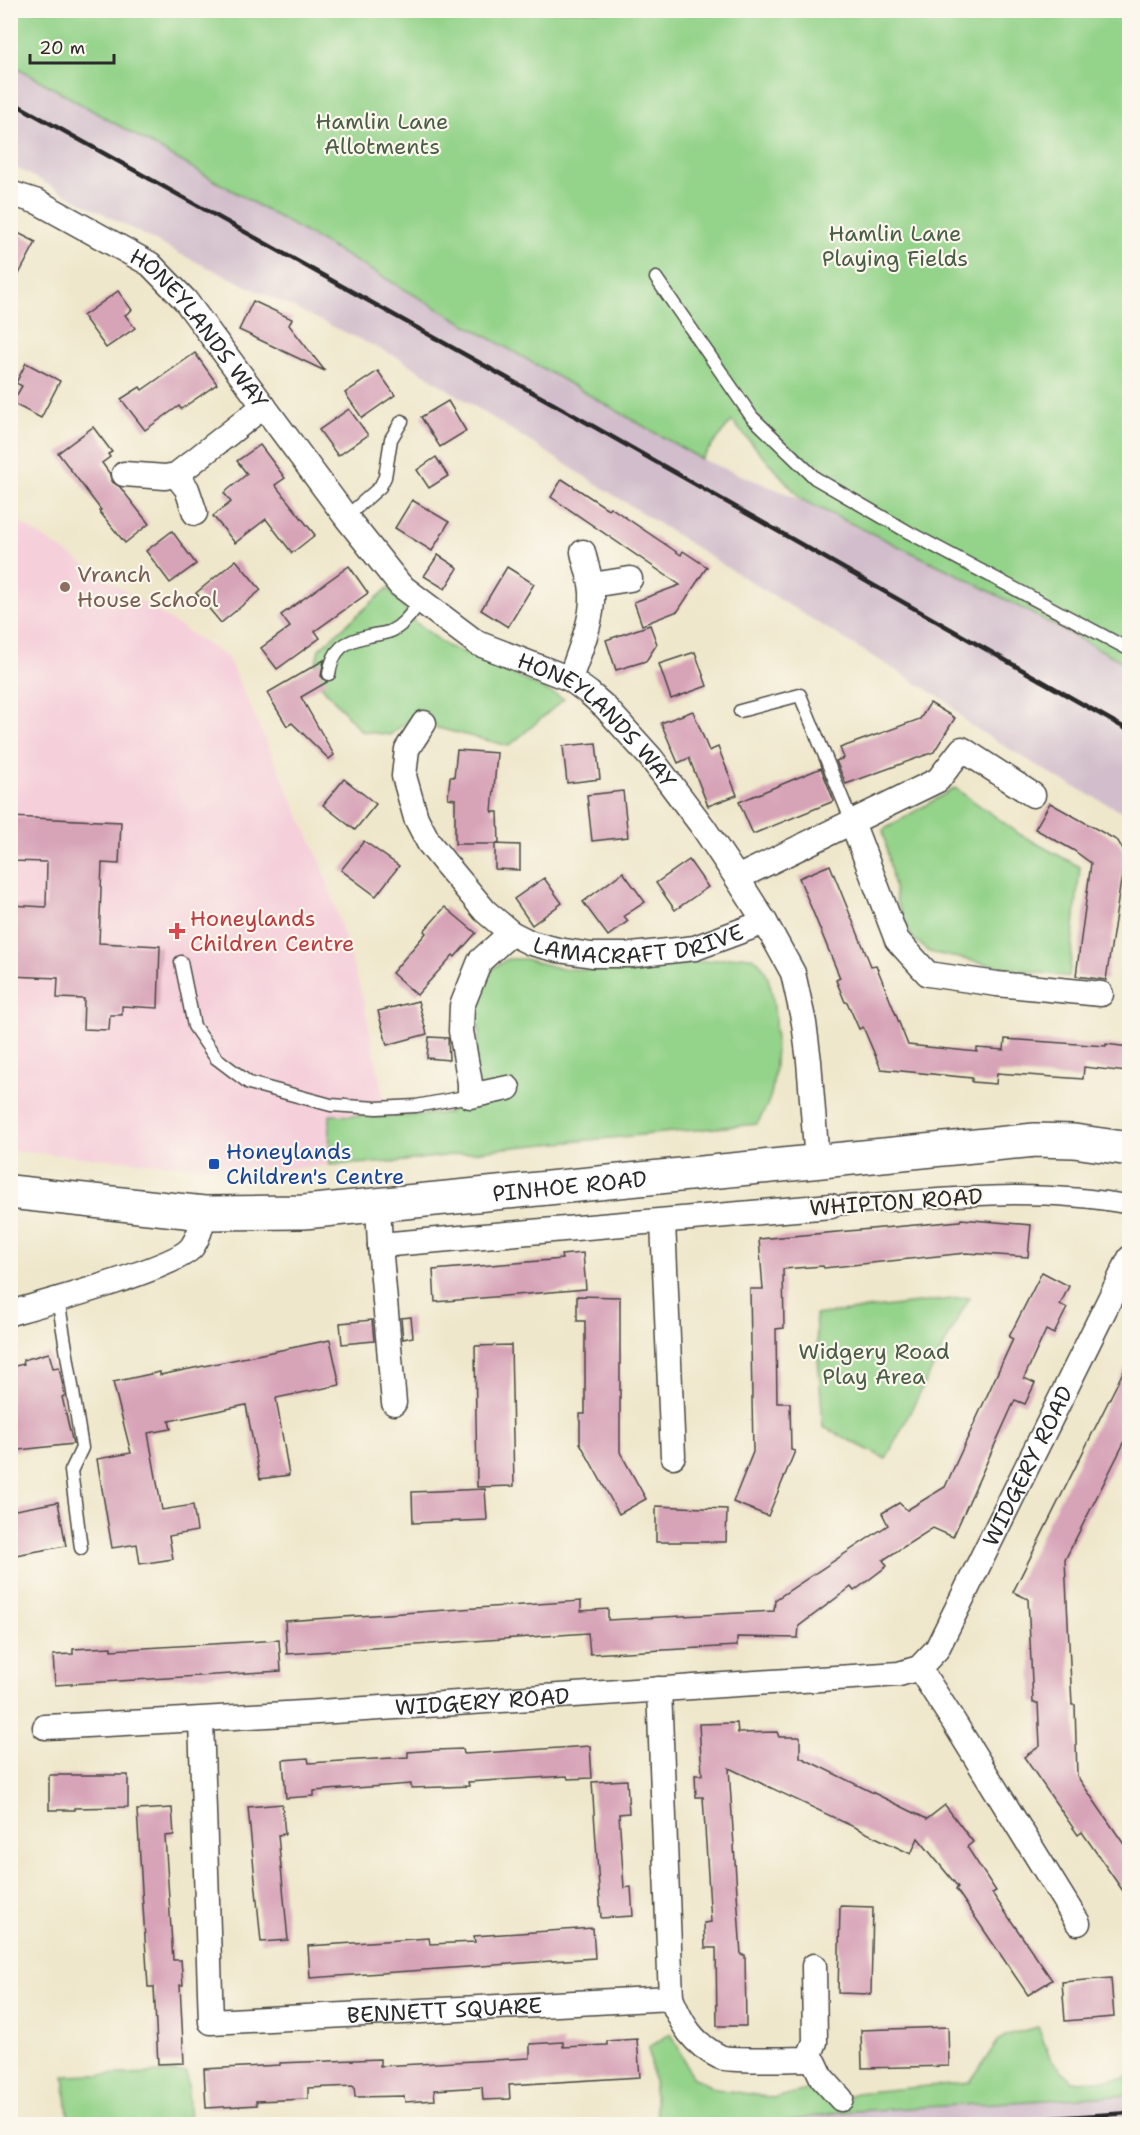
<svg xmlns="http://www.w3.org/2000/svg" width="1140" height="2135" viewBox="0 0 1140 2135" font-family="'Shantell Sans',sans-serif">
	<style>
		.built { fill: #f5cfda }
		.industrial { fill: #d1bdcb }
		.green { fill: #94d38a; stroke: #607f5a; stroke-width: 1.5 }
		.building { fill: #d7a3b7 }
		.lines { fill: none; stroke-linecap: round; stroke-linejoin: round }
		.service-casing { stroke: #484743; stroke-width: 15 }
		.pedestrian-casing { stroke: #484743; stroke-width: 21 }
		.minor-casing { stroke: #484743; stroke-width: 27 }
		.secondary-casing { stroke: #484743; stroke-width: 36 }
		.service { stroke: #fff; stroke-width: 12 }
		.pedestrian { stroke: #fff; stroke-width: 18 }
		.minor { stroke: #fff; stroke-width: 24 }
		.secondary { stroke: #fff; stroke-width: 33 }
		.rail { stroke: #2b2b2b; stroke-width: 4.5 }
		.education-dot { fill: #8d6e63; stroke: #fbf7ec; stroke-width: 2 }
		.health-dot { fill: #e0444e; stroke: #fbf7ec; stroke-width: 2 }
		.transit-dot { fill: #1a4fb4; stroke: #fbf7ec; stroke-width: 2 }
		.labels { text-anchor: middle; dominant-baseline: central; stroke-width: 4.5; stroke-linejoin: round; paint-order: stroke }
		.park-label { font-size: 22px; fill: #4a5d48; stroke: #fbf7ec }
		.street-label { font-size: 22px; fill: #2b2b2b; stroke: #fbf7ec }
		.education-label { font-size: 22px; fill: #785e54; stroke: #fbf7ec; text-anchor: start }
		.health-label { font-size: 22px; fill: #be3a42; stroke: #fbf7ec; text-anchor: start }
		.transit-label { font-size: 22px; fill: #164399; stroke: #fbf7ec; text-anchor: start }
	</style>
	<rect width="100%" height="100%" fill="#fbf7ec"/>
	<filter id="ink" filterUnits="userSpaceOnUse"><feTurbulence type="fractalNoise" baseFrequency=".0167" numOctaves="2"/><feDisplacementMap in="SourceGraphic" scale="12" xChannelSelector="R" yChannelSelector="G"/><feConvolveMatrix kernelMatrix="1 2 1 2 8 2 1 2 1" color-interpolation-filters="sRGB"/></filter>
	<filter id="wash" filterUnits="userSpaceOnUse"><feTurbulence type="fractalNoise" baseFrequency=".008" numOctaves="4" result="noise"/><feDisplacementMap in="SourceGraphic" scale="24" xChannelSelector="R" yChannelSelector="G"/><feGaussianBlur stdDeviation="1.35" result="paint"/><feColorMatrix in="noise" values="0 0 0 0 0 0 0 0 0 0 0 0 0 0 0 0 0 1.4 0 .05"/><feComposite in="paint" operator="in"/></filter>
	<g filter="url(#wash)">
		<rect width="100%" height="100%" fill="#efe7cb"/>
		<path class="built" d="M 10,516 L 228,658 L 322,865 L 363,998 L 397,1162 L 274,1169 L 195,1166 L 11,1151 Z"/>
		<g class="industrial">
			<path d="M 11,64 L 701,459 L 802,500 L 963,577 L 1129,665 L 1129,815 L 1059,779 L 970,725 L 946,701 L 725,566 L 399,358 L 180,254 L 11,165 Z"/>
			<path d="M 1129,2095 L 1129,2124 L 771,2124 L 840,2112 Z"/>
		</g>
		<g class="green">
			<path d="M 11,10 L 1129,11 L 1129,665 L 963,577 L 802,500 L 732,421 L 701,459 L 11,64 Z"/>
			<path d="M 388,588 L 415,622 L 447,646 L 487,662 L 564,699 L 509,746 L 434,727 L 415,715 L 390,735 L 361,731 L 313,676 L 319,649 Z"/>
			<path d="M 955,788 L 1021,835 L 1080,867 L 1069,977 L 1008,968 L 929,952 L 912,937 L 897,903 L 883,830 Z"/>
			<path d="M 742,956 C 748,957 754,956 759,962 C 780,985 777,1060 772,1090 C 770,1103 763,1113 757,1124 L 505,1148 L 397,1162 L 329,1165 L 330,1115 L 389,1117 L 449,1113 L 473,1062 L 480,1032 L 475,1018 L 474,999 L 483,980 L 493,968 L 508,959 L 525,959 L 562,969 L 635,971 Z"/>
			<path d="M 969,1297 L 886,1459 L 823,1427 L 815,1315 Z"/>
			<path d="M 1038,2027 L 1050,2058 L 1072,2081 L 1123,2079 L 1129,2075 L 1129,2095 L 840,2112 L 771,2124 L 658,2124 L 649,2047 L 671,2033 L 692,2077 L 716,2089 L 775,2098 L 818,2087 L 832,2102 L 855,2093 L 970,2082 L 998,2041 L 1007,2035 Z"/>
			<path d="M 187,2072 L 190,2124 L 69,2124 L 64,2076 Z"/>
		</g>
		<g id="blocks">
			<g class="building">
				<path d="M 10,229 L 36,242 L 10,291 Z"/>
				<path d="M 118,291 L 132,310 L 125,315 L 135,328 L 106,348 L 83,316 Z"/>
				<path d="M 253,301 L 292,319 L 289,325 L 325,371 L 239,330 Z"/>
				<path d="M 195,353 L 217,384 L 181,409 L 179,406 L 145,430 L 121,399 L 140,387 L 142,390 Z"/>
				<path d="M 26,363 L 60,381 L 41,418 L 12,403 L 22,386 L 16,383 Z"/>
				<path d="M 378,371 L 395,395 L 362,418 L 345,393 Z"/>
				<path d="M 448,401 L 466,431 L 440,447 L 421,417 Z"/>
				<path d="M 349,409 L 368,435 L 338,456 L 319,430 Z"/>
				<path d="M 93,427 L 112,452 L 108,454 L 110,457 L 102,463 L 110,474 L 111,481 L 120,487 L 149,524 L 125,543 L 99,511 L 101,510 L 58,453 Z"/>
				<path d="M 260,445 L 285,478 L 275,485 L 315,535 L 292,553 L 266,519 L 235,543 L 213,516 L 231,502 L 224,493 L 247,474 L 237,461 Z"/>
				<path d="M 436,457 L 448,476 L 429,488 L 417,470 Z"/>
				<path d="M 562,479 L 608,509 L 610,507 L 681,555 L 683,551 L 707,567 L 678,611 L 642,625 L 634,602 L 680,585 L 551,497 Z"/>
				<path d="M 412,500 L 449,522 L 432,551 L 395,528 Z"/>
				<path d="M 172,531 L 196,564 L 170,583 L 146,551 Z"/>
				<path d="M 438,555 L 458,568 L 445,589 L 424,576 Z"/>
				<path d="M 236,560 L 261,590 L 221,623 L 196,593 Z"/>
				<path d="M 349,566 L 368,593 L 315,631 L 320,638 L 277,669 L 261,648 L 290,627 L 281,615 Z"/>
				<path d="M 507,567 L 534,584 L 508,627 L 481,610 Z"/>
				<path d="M 650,625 L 657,644 L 646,661 L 616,670 L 606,640 Z"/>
				<path d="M 695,652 L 707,686 L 671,699 L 659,664 Z"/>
				<path d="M 324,660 L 321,676 L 327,682 L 301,697 L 334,755 L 329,759 L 292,723 L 287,726 L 267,693 Z"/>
				<path d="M 930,703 L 955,718 L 934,752 L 846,784 L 836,761 L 844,758 L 840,748 L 920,719 Z"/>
				<path d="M 693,711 L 709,751 L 718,747 L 737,795 L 708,806 L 689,758 L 678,763 L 661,723 Z"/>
				<path d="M 596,743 L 600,779 L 567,783 L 563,746 Z"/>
				<path d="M 457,750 L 497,753 L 492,812 L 498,812 L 499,844 L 455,844 L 455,799 L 448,798 L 450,777 L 454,777 Z"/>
				<path d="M 821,768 L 834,801 L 753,834 L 739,802 Z"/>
				<path d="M 344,779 L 376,804 L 355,830 L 323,805 Z"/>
				<path d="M 623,791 L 628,837 L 592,841 L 587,795 Z"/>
				<path d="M 1050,803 L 1118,841 L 1125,854 L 1106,980 L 1076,976 L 1091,863 L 1073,850 L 1035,829 Z"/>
				<path d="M 10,817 L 121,822 L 119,864 L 102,863 L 99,943 L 160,946 L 158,1008 L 122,1006 L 122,1015 L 110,1015 L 109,1030 L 83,1029 L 84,999 L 57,998 L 58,978 L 10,976 L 10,905 L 46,907 L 47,862 L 10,861 Z"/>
				<path d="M 364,841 L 399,866 L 376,896 L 341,870 Z"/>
				<path d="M 495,844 L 520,845 L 520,870 L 495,869 Z"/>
				<path d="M 689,860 L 708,887 L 675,910 L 656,883 Z"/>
				<path d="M 830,865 L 871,966 L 876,965 L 908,1045 L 977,1052 L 977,1048 L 1004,1050 L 1005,1039 L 1106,1046 L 1106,1044 L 1129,1047 L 1127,1072 L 1084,1067 L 1083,1079 L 997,1073 L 996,1084 L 972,1082 L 972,1078 L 881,1069 L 863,1027 L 859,1029 L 847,1002 L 845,1002 L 836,980 L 840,978 L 799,878 Z"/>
				<path d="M 623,872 L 645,902 L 624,916 L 628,921 L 608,936 L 583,902 Z"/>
				<path d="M 544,878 L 562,903 L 532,925 L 514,899 Z"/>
				<path d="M 445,907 L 476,933 L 455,957 L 453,955 L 417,995 L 392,973 L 426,933 L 424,931 Z"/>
				<path d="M 418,1001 L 427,1034 L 387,1045 L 378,1011 Z"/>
				<path d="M 429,1037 L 448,1038 L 449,1060 L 427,1058 Z"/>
				<path d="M 961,1219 L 1031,1225 L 1028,1257 L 966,1253 L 824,1268 L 823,1266 L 783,1269 L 784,1328 L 776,1329 L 777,1403 L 790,1403 L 791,1450 L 795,1451 L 768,1516 L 733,1502 L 753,1452 L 750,1289 L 763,1289 L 759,1239 L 960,1221 Z"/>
				<path d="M 583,1253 L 586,1289 L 435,1302 L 433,1270 L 562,1259 L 561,1255 Z"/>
				<path d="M 1042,1272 L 1069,1286 L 1060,1305 L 1067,1308 L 1054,1334 L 1046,1330 L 1024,1378 L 1035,1383 L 1025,1404 L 1015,1400 L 953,1537 L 933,1528 L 883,1560 L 887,1566 L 854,1591 L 851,1587 L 799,1626 L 798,1638 L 737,1637 L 737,1646 L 590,1654 L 588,1633 L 287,1654 L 285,1621 L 581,1601 L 581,1611 L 608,1609 L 608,1620 L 774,1611 L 775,1600 L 888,1525 L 882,1513 L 899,1503 L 907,1510 L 945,1487 L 1013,1339 L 1009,1337 Z"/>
				<path d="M 577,1296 L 620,1297 L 620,1452 L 646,1499 L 619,1514 L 580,1443 L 580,1414 L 585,1414 L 585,1321 L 577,1321 Z"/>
				<path d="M 411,1317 L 413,1337 L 403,1339 L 401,1318 Z"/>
				<path d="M 372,1320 L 374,1341 L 342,1344 L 340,1323 Z"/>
				<path d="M 330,1340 L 340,1385 L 276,1398 L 289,1475 L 260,1479 L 246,1405 L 169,1421 L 171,1429 L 148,1433 L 162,1510 L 193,1505 L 197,1531 L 169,1536 L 173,1559 L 140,1564 L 137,1544 L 112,1548 L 97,1459 L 131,1453 L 113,1382 L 160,1372 L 160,1375 Z"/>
				<path d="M 511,1345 L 514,1486 L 477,1487 L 475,1346 Z"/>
				<path d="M 49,1353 L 53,1368 L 59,1367 L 65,1396 L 62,1397 L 73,1444 L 10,1451 L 10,1367 L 24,1364 L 23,1360 Z"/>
				<path d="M 1130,1358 L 1130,1431 L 1065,1560 L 1072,1705 L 1075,1705 L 1077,1776 L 1130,1853 L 1130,1901 L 1082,1832 L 1078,1835 L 1024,1757 L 1040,1746 L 1038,1703 L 1033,1703 L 1028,1599 L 1013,1592 Z"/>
				<path d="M 485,1489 L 487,1520 L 413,1523 L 412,1492 Z"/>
				<path d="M 58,1502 L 66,1546 L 10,1556 L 10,1511 Z"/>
				<path d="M 656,1506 L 727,1509 L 726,1542 L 656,1542 Z"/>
				<path d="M 279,1640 L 281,1671 L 55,1685 L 53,1655 L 73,1654 L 73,1649 L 111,1647 L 111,1650 Z"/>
				<path d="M 737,1723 L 738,1733 L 777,1732 L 779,1737 L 800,1737 L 800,1757 L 927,1819 L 945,1805 L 973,1842 L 967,1847 L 996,1891 L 992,1893 L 1052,1980 L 1028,1995 L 956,1889 L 958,1887 L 918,1838 L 911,1854 L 729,1768 L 741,1955 L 745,1955 L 746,2026 L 717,2026 L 716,1948 L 705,1948 L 704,1923 L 711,1922 L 703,1797 L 696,1797 L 695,1775 L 702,1775 L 699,1724 Z"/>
				<path d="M 590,1746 L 592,1778 L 568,1779 L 567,1776 L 468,1782 L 469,1786 L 444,1787 L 411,1788 L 411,1784 L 314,1791 L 314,1796 L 286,1798 L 283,1760 L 308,1758 L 309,1763 L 408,1757 L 408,1752 L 436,1750 L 463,1749 L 464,1754 Z"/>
				<path d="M 49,1775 L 128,1775 L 128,1807 L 75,1808 L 75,1810 L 49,1810 Z"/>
				<path d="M 627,1780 L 629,1813 L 619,1814 L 624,1888 L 631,1887 L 633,1916 L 601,1918 L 592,1782 Z"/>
				<path d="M 282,1804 L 285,1834 L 278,1835 L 288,1940 L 261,1942 L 248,1807 Z"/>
				<path d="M 172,1808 L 174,1835 L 165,1836 L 173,1960 L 181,1960 L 183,1985 L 180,1985 L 184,2063 L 158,2064 L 154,1987 L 148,1987 L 137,1810 Z"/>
				<path d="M 840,1906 L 873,1907 L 871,1994 L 838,1993 Z"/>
				<path d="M 593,1928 L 595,1958 L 310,1978 L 308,1946 L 429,1938 L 430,1944 L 475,1942 L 474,1936 Z"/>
				<path d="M 1111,1978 L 1114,2017 L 1065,2021 L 1062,1982 Z"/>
				<path d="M 948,2027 L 949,2066 L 862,2068 L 861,2030 Z"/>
				<path d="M 637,2039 L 640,2077 L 509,2085 L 510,2099 L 483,2100 L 482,2087 L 434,2090 L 435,2100 L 405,2102 L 404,2096 L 355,2097 L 354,2086 L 308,2088 L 308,2099 L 256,2101 L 257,2105 L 206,2108 L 204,2069 L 280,2065 L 280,2063 L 380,2059 L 380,2066 L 530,2058 L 530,2044 L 563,2042 L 563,2047 L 607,2045 L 607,2041 Z"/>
			</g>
		</g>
	</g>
	<g filter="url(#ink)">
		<use href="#blocks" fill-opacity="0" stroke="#484743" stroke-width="1.5"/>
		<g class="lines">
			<defs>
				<g id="service">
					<path d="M 656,278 L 752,417 L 815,478 L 910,533 L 1130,650"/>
					<path d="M 346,517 L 380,487 L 385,477 L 391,439 L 402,421"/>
					<path d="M 329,674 C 333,649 344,641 369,636 C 376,634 385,634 391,631 C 404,625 412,612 421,601"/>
					<path d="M 740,711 L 800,695 L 852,822"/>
					<path d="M 181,962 L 194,1026 L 216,1058 L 249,1083 L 331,1105 L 377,1108 L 416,1106 L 470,1096"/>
					<path d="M 10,1000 L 11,1000"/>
					<path d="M 58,1299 L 82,1448 L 71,1471 L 81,1548"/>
				</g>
				<path id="pedestrian" d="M 831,1206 C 930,1199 1031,1186 1130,1205"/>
				<g id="minor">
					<path id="s1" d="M 10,193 L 38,202 L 150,264 L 185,300 L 346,517 L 400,585 L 477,643 L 570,679 L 589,693 L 605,707 L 651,758 L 703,827 L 737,878"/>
					<path d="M 124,474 L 165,477 L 176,475 L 264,406"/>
					<path d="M 176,475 L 187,489 L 195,513"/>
					<path d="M 592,585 L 630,579"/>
					<path d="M 570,679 C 579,651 597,614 591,584 C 589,573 585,562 583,552"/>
					<path id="s2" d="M 424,723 L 407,749 L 404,776 L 416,818 L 429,843 L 445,863 L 485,911 L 511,933 L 531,943 L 558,950 L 592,955 L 632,955 L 695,948 L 765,922"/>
					<path d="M 852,822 L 897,940 L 928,974 L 997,984 L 1101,994"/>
					<path d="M 508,1088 L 470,1096 L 470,1083 L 461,1031 L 462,1006 L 480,961 L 511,933"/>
					<path d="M 817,1162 L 809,1061 L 804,1023 L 793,973 L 765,922 L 737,878 L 938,780 L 962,749 L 1033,795"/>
					<path d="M 378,1206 L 380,1245 L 394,1403"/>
					<path d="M 663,1222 L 673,1456"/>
					<path d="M 380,1245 L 831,1206"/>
					<path d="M 10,1313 C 42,1304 177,1267 192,1247 C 199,1237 202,1225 204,1213"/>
					<path d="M 919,1668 L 952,1719 L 1078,1923"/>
					<path id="s3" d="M 201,1720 L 211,2022 L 671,1998 L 659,1689"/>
					<path id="s4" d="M 45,1727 C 320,1715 594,1692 869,1676 L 899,1674 L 919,1668 L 937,1649 L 1130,1258"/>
					<path d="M 671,1998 C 682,2025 693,2044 720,2057 C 729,2061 793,2059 808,2059 L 815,2042 L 814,1966"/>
					<path d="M 808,2059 L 815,2063 L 822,2078 L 841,2099"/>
				</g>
				<g id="secondary">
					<path id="s5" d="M 10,1192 L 204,1213 L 304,1212 L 1035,1140 L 1074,1141 L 1130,1149"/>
				</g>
			</defs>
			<use href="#service" class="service-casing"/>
			<use href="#pedestrian" class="pedestrian-casing"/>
			<use href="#minor" class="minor-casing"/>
			<use href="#secondary" class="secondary-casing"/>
			<use href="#service" class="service"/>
			<use href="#pedestrian" class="pedestrian"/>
			<use href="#minor" class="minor"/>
			<use href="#secondary" class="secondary"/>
			<g class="rail">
				<path d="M 10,101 L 584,421 L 1130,731"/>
				<path d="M 961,2124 L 1130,2113"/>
				<path d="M 1129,2124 L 1130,2124"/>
			</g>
		</g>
	</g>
	<circle class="education-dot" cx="65" cy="587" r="6"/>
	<path class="health-dot" d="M174 922h6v6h6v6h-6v6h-6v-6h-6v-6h6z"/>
	<rect class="transit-dot" x="208" y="1158" width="12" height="12" rx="3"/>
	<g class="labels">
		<g class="park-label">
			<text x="382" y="121">Hamlin Lane<tspan x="382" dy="25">Allotments</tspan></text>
			<text x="895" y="233">Hamlin Lane<tspan x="895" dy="25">Playing Fields</tspan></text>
			<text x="874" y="1351">Widgery Road<tspan x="874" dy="25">Play Area</tspan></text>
		</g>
		<g class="street-label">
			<text stroke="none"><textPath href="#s1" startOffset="238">HONEYLANDS WAY</textPath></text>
			<text stroke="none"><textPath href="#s1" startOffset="807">HONEYLANDS WAY</textPath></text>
			<text stroke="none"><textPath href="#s2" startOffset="384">LAMACRAFT DRIVE</textPath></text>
			<text stroke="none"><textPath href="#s5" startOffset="562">PINHOE ROAD</textPath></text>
			<text transform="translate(896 1202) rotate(-4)">WHIPTON ROAD</text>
			<text stroke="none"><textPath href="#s4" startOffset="1107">WIDGERY ROAD</textPath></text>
			<text stroke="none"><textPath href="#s4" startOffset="438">WIDGERY ROAD</textPath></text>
			<text stroke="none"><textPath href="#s3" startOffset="536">BENNETT SQUARE</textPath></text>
		</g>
		<g class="education-label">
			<text x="77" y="574">Vranch<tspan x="77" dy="25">House School</tspan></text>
		</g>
		<g class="health-label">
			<text x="190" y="918">Honeylands<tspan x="190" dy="25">Children Centre</tspan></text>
		</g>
		<g class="transit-label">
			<text x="226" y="1151">Honeylands<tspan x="226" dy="25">Children's Centre</tspan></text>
		</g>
	</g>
	<rect width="1140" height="2135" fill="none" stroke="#fbf7ec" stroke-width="36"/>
	<path d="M30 54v9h84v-9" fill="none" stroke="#2b2b2b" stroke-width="3"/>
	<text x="39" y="54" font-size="18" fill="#2b2b2b" stroke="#fbf7ec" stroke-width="4.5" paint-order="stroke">20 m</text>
</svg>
